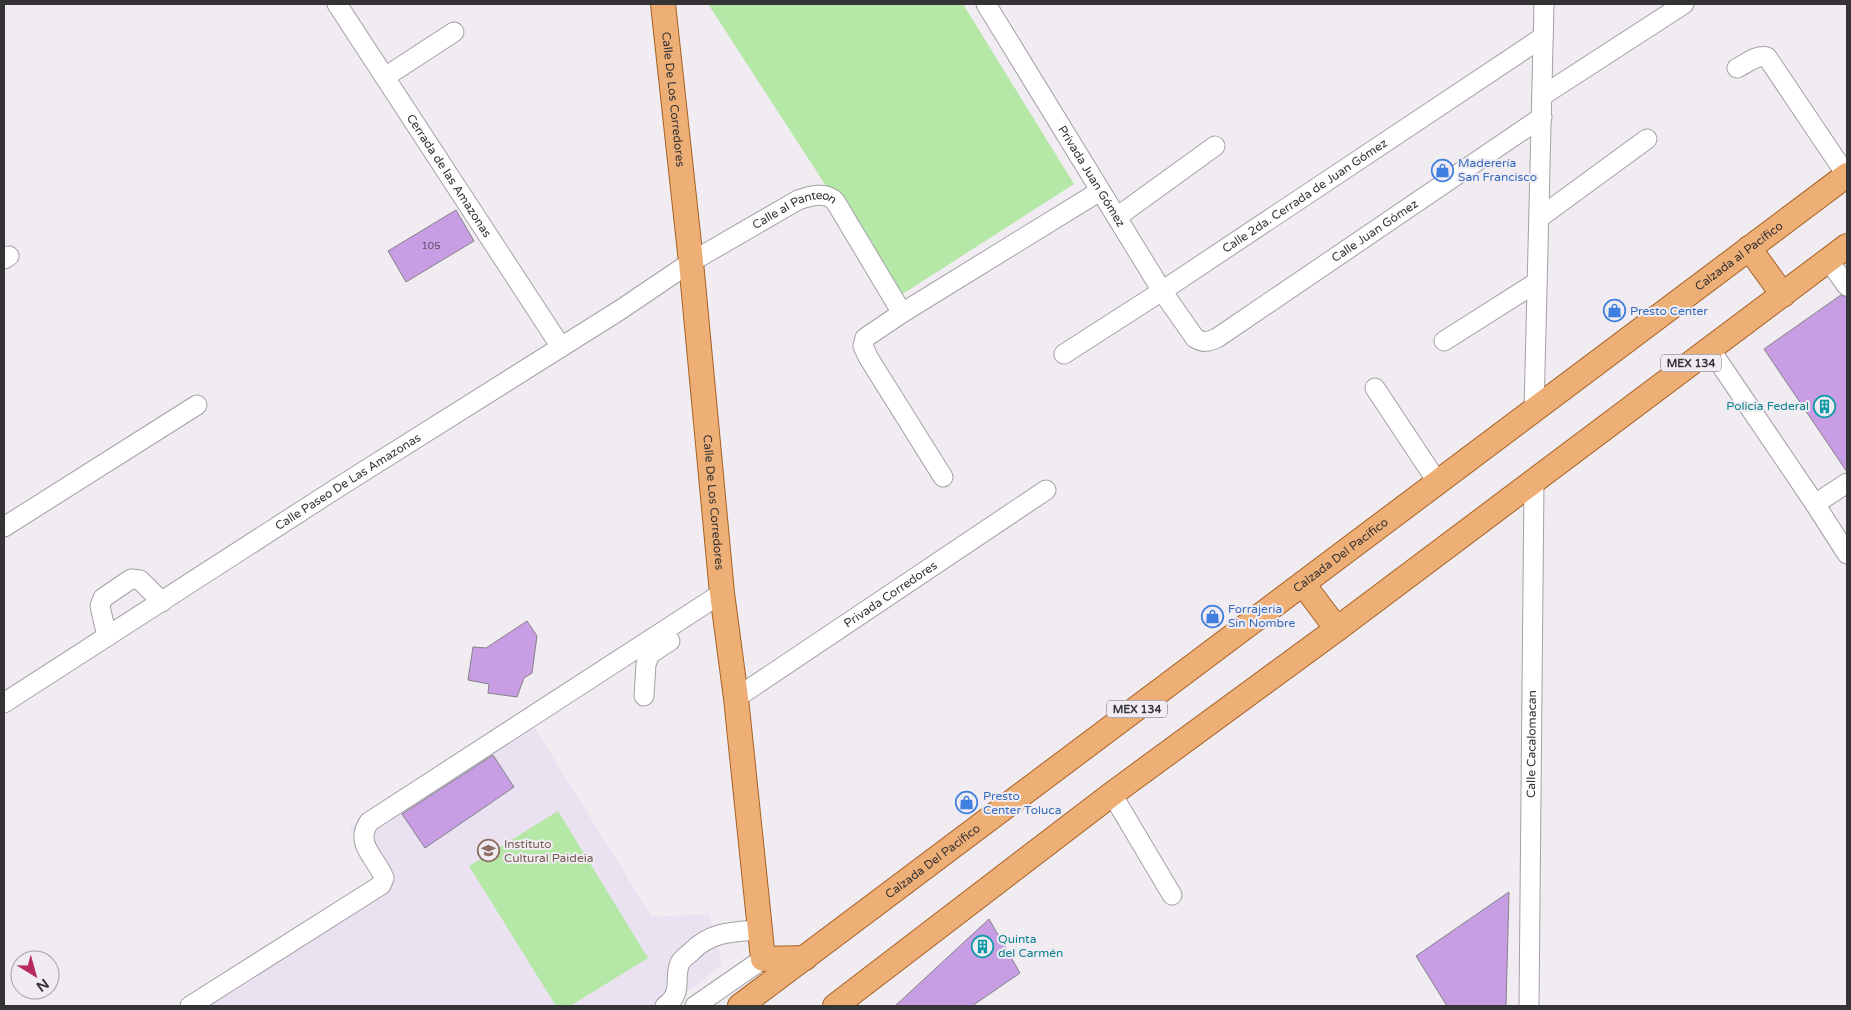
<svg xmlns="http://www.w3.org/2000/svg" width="1851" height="1010" viewBox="0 0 1851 1010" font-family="'Varela Round',sans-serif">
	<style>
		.built { fill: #eae2f0 }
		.green { fill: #b5e8a7 }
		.building { fill: #c79de3; stroke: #868288 }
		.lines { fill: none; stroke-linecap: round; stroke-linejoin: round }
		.minor-casing { stroke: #a4a0a6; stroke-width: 21 }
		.major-casing { stroke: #a66124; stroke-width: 26 }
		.minor { stroke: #fff; stroke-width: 19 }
		.major { stroke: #eeaf76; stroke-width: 24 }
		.labels { text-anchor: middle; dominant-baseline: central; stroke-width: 4; stroke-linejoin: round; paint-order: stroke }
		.number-label { font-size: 10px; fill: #5a4e61 }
		.shield { fill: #f0ecf2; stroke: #6d6a6e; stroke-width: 1 }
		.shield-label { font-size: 11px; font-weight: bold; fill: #353336 }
		.street-label { font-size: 12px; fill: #353336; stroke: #f0ecf2 }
		.shop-label { font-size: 12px; fill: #366cbe; stroke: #f0ecf2; text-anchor: start }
		.culture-label { font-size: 12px; fill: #0d838f; stroke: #f0ecf2; text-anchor: end }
		.education-label { font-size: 12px; fill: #785e54; stroke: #f0ecf2; text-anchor: start }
	</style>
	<rect width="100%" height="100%" fill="#f0ecf2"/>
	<path class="built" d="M 528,717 L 652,917 L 709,914 L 722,965 L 669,1006 L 178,1006 L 378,876 L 349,825 L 357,826 Z"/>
	<g class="green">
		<path d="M 708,4 L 963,4 L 1074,184 L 898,297 Z"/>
		<path d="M 558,811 L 648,958 L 570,1006 L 556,1006 L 469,866 Z"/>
	</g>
	<g class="building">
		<path d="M 456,210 L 474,241 L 406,282 L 388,251 Z"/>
		<path d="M 1841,295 L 1847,297 L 1847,472 L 1764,349 Z"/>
		<path d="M 527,621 L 537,636 L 532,673 L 524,678 L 517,697 L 488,693 L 489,684 L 468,680 L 473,647 L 486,648 Z"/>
		<path d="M 493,755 L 514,787 L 425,848 L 402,814 Z"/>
		<path d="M 1509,892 L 1506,1006 L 1447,1006 L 1416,956 Z"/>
		<path d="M 989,919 L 1020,973 L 972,1006 L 895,1006 Z"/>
	</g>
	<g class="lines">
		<defs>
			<g id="minor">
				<path id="s1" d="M 337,4 L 561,347"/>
				<path id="s2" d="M 986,4 L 1162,291 L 1195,338 C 1203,343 1208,342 1217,338 L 1542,117"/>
				<path d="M 1737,68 C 1746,64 1757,54 1767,57 L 1847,176"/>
				<path d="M 385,77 L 454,32"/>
				<path d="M 1542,96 L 1684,4"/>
				<path d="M 1117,217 L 1215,146"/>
				<path d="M 1539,218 L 1647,139"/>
				<path d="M 4,259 L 9,256"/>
				<path d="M 1828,260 L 1847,286"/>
				<path d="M 1444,341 L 1537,282"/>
				<path d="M 1710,349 L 1815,504 L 1847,554"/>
				<path id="s3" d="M 1064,354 L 1162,291 L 1543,37"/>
				<path d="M 1375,388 L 1438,483"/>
				<path d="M 1534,411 L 1544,4"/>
				<path d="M 943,477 L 868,357 L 863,346 L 865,338 L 902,313 L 1100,191"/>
				<path d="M 1815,504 L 1847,483"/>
				<path d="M 4,527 L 197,405"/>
				<path d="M 107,637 L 100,606 L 103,598 L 131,579 L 140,580 L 162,602"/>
				<path d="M 644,696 L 646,664 L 650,654 L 670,641"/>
				<path id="s4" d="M 736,698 L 1046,490"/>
				<path id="s5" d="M 4,703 L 334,490 L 620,310 L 691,262 L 798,200 C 810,196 825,191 835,201 L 902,313"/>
				<path d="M 1112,794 L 1172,895"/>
				<path d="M 190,1006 L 381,885 L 384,878 C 376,857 354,844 369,822 L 722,593"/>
				<path d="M 665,1006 C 684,993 673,978 680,963 C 682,959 688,955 691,952 C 711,931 733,932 760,930"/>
				<path d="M 695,1006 L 763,959"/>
				<path id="s6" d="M 1529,1006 L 1534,481"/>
			</g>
			<g id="major">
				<path id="s7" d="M 663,4 L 691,262 L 722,593 L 736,698 L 763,959 L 805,958"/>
				<path d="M 1749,248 L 1783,295"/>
				<path d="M 1303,584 L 1337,629"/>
				<path id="s8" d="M 740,1006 L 1847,175"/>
				<path d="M 835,1006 L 1112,794 L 1337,629 L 1847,246"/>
			</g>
		</defs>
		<use href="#minor" class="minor-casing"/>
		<use href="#major" class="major-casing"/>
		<use href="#minor" class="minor"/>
		<use href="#major" class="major"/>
	</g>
	<defs>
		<symbol id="shop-ring" viewBox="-11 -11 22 22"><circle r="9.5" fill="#f0ecf2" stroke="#3f7fe0" stroke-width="1.5"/><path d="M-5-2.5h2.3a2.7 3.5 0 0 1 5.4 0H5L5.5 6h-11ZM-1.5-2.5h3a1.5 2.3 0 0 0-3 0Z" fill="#3f7fe0"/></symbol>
		<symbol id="building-ring" viewBox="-11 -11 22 22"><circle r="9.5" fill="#f0ecf2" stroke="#0f9aa8" stroke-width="1.5"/><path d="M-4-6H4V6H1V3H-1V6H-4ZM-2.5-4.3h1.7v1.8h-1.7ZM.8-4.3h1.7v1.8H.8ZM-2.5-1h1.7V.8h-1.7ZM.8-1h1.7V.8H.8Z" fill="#0f9aa8"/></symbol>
		<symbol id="school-ring" viewBox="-11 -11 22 22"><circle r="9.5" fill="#f0ecf2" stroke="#8d6e63" stroke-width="1.5"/><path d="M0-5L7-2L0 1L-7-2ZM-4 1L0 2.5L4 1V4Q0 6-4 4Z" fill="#8d6e63"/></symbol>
	</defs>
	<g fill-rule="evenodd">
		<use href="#shop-ring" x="1430" y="158" width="25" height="25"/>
		<use href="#shop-ring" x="1602" y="298" width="25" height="25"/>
		<use href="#building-ring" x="1812" y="394" width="25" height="25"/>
		<use href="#shop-ring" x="1200" y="604" width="25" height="25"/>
		<use href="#shop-ring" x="954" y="790" width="25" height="25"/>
		<use href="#school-ring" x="476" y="838" width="25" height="25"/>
		<use href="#building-ring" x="970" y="934" width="25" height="25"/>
	</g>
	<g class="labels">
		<g class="number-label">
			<text x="431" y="246">105</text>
		</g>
		<g class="shield">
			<rect x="1661" y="354.5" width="60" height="17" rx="4"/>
			<rect x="1107" y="700.5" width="60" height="17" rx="4"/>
		</g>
		<g class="shield-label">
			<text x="1691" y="363">MEX 134</text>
			<text x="1137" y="709">MEX 134</text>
		</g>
		<g class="street-label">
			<text stroke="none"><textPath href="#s7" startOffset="96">Calle De Los Corredores</textPath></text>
			<text stroke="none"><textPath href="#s1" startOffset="205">Cerrada de las Amazonas</textPath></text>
			<text stroke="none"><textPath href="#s2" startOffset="202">Privada Juan Gómez</textPath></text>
			<text stroke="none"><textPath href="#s3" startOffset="288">Calle 2da. Cerrada de Juan Gómez</textPath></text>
			<text stroke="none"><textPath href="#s5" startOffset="934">Calle al Panteon</textPath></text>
			<text stroke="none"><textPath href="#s2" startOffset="608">Calle Juan Gómez</textPath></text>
			<text stroke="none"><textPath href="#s8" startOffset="1249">Calzada al Pacífico</textPath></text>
			<text stroke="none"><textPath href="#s5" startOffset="409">Calle Paseo De Las Amazonas</textPath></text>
			<text stroke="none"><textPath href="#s7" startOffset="501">Calle De Los Corredores</textPath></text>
			<text stroke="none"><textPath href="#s8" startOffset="751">Calzada Del Pacífico</textPath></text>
			<text stroke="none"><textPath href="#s4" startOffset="186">Privada Corredores</textPath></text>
			<text stroke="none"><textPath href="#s6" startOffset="262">Calle Cacalomacan</textPath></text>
			<text stroke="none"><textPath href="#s8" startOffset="241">Calzada Del Pacífico</textPath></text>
		</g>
		<g class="shop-label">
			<text x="1458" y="163">Maderería<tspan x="1458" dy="14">San Francisco</tspan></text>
			<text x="1630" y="311">Presto Center</text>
			<text x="1228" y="609">Forrajeria<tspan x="1228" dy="14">Sin Nombre</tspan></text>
			<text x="983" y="796">Presto<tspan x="983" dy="14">Center Toluca</tspan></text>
		</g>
		<g class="culture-label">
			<text x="1809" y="406">Policia Federal</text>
			<text x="998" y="939" text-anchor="start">Quinta<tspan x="998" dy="14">del Carmén</tspan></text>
		</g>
		<g class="education-label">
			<text x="504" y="844">Instituto<tspan x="504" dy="14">Cultural Paideia</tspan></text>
		</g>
	</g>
	<rect width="1851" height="1010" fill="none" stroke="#353336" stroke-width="10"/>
	<g transform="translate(35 975) rotate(143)"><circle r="24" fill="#f0ecf2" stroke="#a5a2a7"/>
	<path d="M0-4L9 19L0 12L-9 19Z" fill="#b72a5e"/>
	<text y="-8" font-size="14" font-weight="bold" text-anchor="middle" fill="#353336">N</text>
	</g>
</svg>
